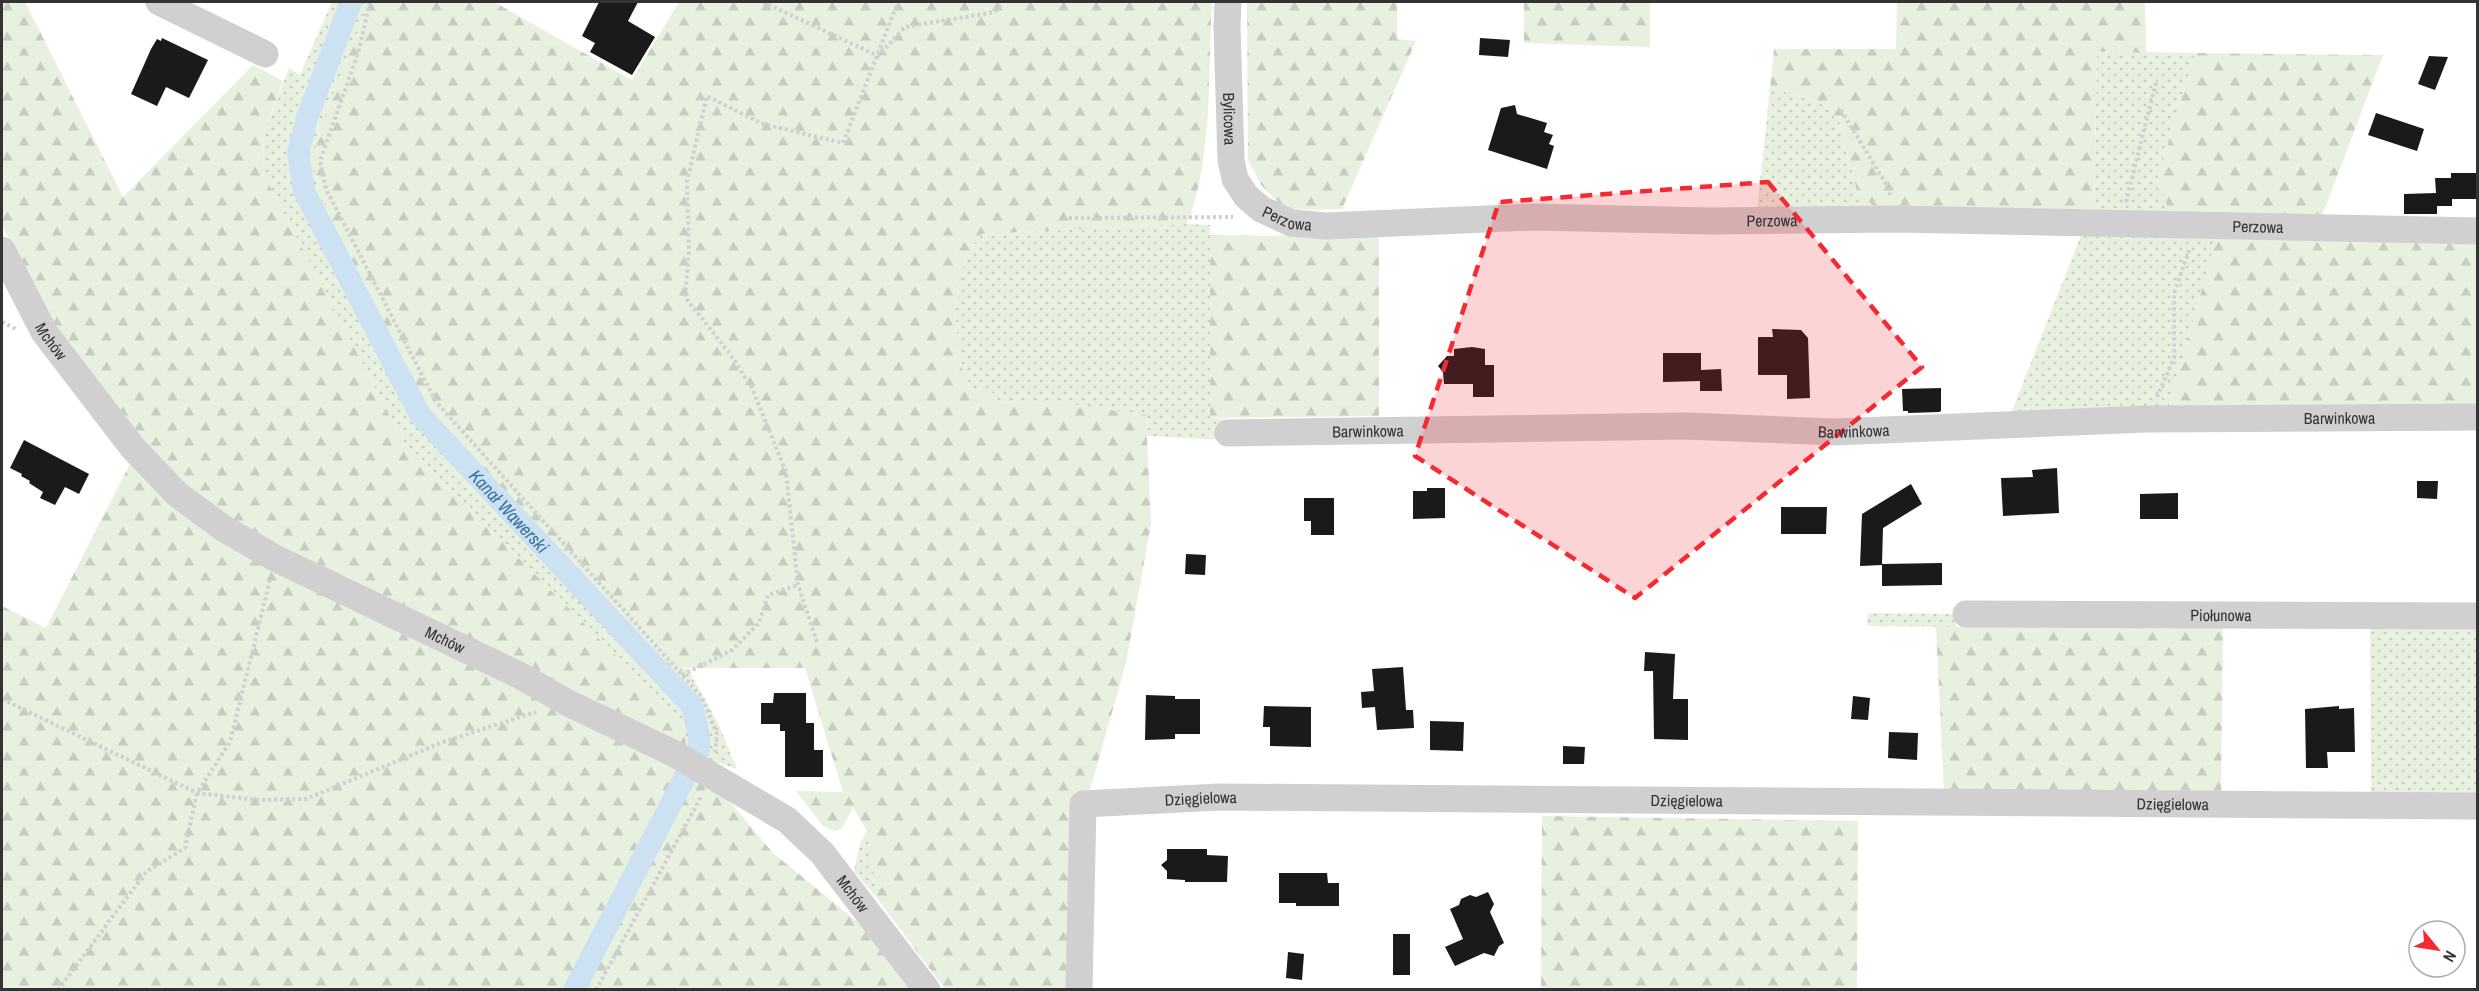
<svg xmlns="http://www.w3.org/2000/svg" width="2479" height="991" viewBox="0 0 2479 991" font-family="'Archivo Narrow',sans-serif">
	<style>
		.grass { fill: url(#grass-dots) }
		.forest { fill: url(#forest-firs) }
		.lines { fill: none; stroke-linecap: round; stroke-linejoin: round }
		.canal { stroke: #cce1f1; stroke-width: 22 }
		.building { fill: #1a1a1a }
		.path { stroke: #d0d0d0; stroke-width: 4; stroke-dasharray: 3 3; stroke-linecap: butt }
		.minor { stroke: #d0d0d0; stroke-width: 27 }
		.marked { fill: #f52932; fill-opacity: 0.2; stroke: #f52932; stroke-width: 4.5; stroke-dasharray: 12 8; stroke-linejoin: round }
		.labels { text-anchor: middle; dominant-baseline: central; stroke-width: 6; stroke-linejoin: round; paint-order: stroke }
		.street-label { font-size: 16px; fill: #333; stroke: #fff }
		.water-label { font-size: 18px; font-style: italic; fill: #37739e; stroke: #fff }
	</style>
	<defs>
		<pattern id="grass-dots" width="8" height="8" patternUnits="userSpaceOnUse" patternTransform="scale(1.5)"><rect width="8" height="8" fill="#e8f0e0"/><path d="M2 2h.1M6 6h.1" fill="none" stroke="#c7cec1" stroke-width="1.8" stroke-linecap="round"/></pattern>
		<pattern id="forest-firs" width="22" height="20" patternUnits="userSpaceOnUse" patternTransform="scale(1.5)"><rect width="22" height="20" fill="#e8f0e0"/><path d="M5 1l3.5 6h-7zM16 11l3.5 6h-7z" fill="#c7cec1"/></pattern>
	</defs>
	<rect width="100%" height="100%" fill="#fff"/>
	<g class="grass">
		<path d="M 332,2 L 370,2 L 320,127 L 312,161 L 326,208 L 410,384 L 430,411 L 670,668 L 688,669 L 718,723 L 737,769 L 702,758 L 685,749 L 675,715 L 404,443 L 263,173 L 264,133 L 289,68 L 300,75 Z"/>
		<path d="M 2097,51 L 2195,53 L 2157,181 L 2171,215 L 2094,214 Z"/>
		<path d="M 1770,88 L 1805,98 L 1826,106 L 1839,120 L 1857,191 L 1880,212 L 1757,211 Z"/>
		<path d="M 1187,224 L 1210,225 L 1210,418 L 1223,419 L 1222,440 L 1147,436 L 1146,415 L 1068,404 L 990,402 L 973,391 L 959,362 L 955,310 L 965,257 L 981,234 Z"/>
		<path d="M 2082,233 L 2217,235 L 2168,410 L 2008,421 Z"/>
		<path d="M 1868,613 L 1955,614 L 1956,627 L 1867,626 Z"/>
		<path d="M 2477,625 L 2477,797 L 2371,796 L 2370,626 Z"/>
		<path d="M 867,831 L 877,898 L 854,871 L 860,844 Z"/>
	</g>
	<g class="forest">
		<path d="M 2,2 L 25,2 L 123,197 L 253,65 L 283,81 L 264,133 L 263,173 L 404,443 L 675,715 L 686,735 L 685,749 L 230,520 L 184,485 L 140,441 L 61,340 L 2,225 Z"/>
		<path d="M 370,2 L 494,2 L 632,80 L 679,2 L 1212,2 C 1208,71 1213,159 1187,224 L 981,234 L 965,257 L 955,310 L 959,362 L 973,391 L 994,393 L 991,402 L 1068,404 L 1146,415 L 1151,524 L 1126,663 L 1090,790 L 1076,792 L 1068,989 L 945,989 L 877,898 L 867,831 L 853,807 L 842,828 L 835,831 L 823,826 L 796,791 L 843,792 L 805,668 L 670,668 L 430,411 L 410,384 L 326,208 L 312,161 L 320,127 Z"/>
		<path d="M 1247,2 L 1397,2 L 1397,39 L 1416,41 L 1342,209 L 1286,210 L 1261,185 L 1248,160 Z"/>
		<path d="M 1524,2 L 1650,2 L 1650,47 L 1524,43 Z"/>
		<path d="M 1897,2 L 2145,2 L 2146,53 L 2097,51 L 2094,214 L 1880,212 L 1857,191 L 1839,120 L 1826,106 L 1805,98 L 1770,88 L 1774,49 L 1896,49 Z"/>
		<path d="M 2195,53 L 2383,55 L 2322,216 L 2171,215 L 2157,181 Z"/>
		<path d="M 1210,235 L 1379,237 L 1379,416 L 1210,418 Z"/>
		<path d="M 2217,235 L 2477,242 L 2477,409 L 2168,410 Z"/>
		<path d="M 130,464 L 169,502 L 672,763 L 725,796 L 773,853 L 860,924 L 915,989 L 2,989 L 2,606 L 46,628 Z"/>
		<path d="M 2223,625 L 2221,795 L 1944,793 L 1936,627 Z"/>
		<path d="M 1542,816 L 1858,821 L 1857,989 L 1541,989 Z"/>
	</g>
	<g class="lines">
		<path class="canal" id="s1" d="M 351,2 L 308,115 L 298,152 L 304,191 L 420,415 L 692,706 L 699,735 L 699,750 L 574,990"/>
	</g>
	<g class="building">
		<path d="M 599,2 L 638,2 L 628,21 L 655,37 L 632,75 L 590,52 L 595,43 L 582,36 Z"/>
		<path d="M 162,38 L 208,60 L 189,98 L 166,87 L 157,106 L 131,94 L 151,49 L 157,39 L 161,41 Z"/>
		<path d="M 1480,38 L 1510,40 L 1508,57 L 1479,55 Z"/>
		<path d="M 2429,56 L 2448,57 L 2435,90 L 2418,84 Z"/>
		<path d="M 1515,105 L 1517,114 L 1547,123 L 1544,132 L 1553,135 L 1549,144 L 1554,146 L 1547,169 L 1488,150 L 1501,108 Z"/>
		<path d="M 2376,113 L 2424,129 L 2417,151 L 2368,135 Z"/>
		<path d="M 2451,173 L 2478,173 L 2478,199 L 2452,199 L 2452,206 L 2437,206 L 2437,214 L 2404,214 L 2404,194 L 2436,193 L 2435,178 L 2451,178 Z"/>
		<path d="M 1772,329 L 1801,330 L 1808,338 L 1810,398 L 1787,399 L 1787,375 L 1758,375 L 1758,337 L 1773,337 Z"/>
		<path d="M 1472,347 L 1485,349 L 1485,365 L 1494,365 L 1494,397 L 1473,397 L 1473,384 L 1444,384 L 1443,372 L 1438,366 L 1447,356 L 1454,356 L 1454,349 Z"/>
		<path d="M 1663,353 L 1701,353 L 1701,370 L 1721,369 L 1722,391 L 1700,391 L 1700,381 L 1663,382 Z"/>
		<path d="M 1941,388 L 1941,411 L 1939,412 L 1908,413 L 1908,411 L 1903,411 L 1902,389 Z"/>
		<path d="M 24,440 L 89,474 L 79,494 L 65,487 L 55,505 L 40,498 L 43,492 L 29,483 L 30,481 L 21,476 L 22,474 L 10,468 Z"/>
		<path d="M 2057,468 L 2059,513 L 2003,516 L 2001,478 L 2033,477 L 2032,470 Z"/>
		<path d="M 2417,481 L 2438,481 L 2437,499 L 2417,498 Z"/>
		<path d="M 1911,484 L 1922,504 L 1883,528 L 1882,564 L 1942,563 L 1942,585 L 1882,586 L 1882,565 L 1860,566 L 1862,514 Z"/>
		<path d="M 1427,488 L 1445,488 L 1445,518 L 1413,519 L 1413,491 L 1427,491 Z"/>
		<path d="M 2178,493 L 2178,519 L 2140,519 L 2140,494 Z"/>
		<path d="M 1304,498 L 1334,498 L 1334,535 L 1311,535 L 1311,521 L 1304,521 Z"/>
		<path d="M 1781,507 L 1827,507 L 1826,534 L 1781,534 Z"/>
		<path d="M 1186,554 L 1206,555 L 1205,575 L 1185,574 Z"/>
		<path d="M 1645,652 L 1675,654 L 1673,699 L 1688,699 L 1688,740 L 1654,739 L 1653,671 L 1644,671 Z"/>
		<path d="M 1403,667 L 1406,710 L 1413,710 L 1414,728 L 1377,730 L 1375,707 L 1362,708 L 1361,692 L 1374,691 L 1372,669 Z"/>
		<path d="M 774,693 L 806,693 L 806,723 L 814,723 L 814,750 L 823,750 L 823,777 L 785,777 L 785,731 L 780,731 L 780,724 L 761,724 L 761,703 L 773,703 Z"/>
		<path d="M 1146,695 L 1175,696 L 1175,699 L 1200,699 L 1200,734 L 1175,734 L 1175,739 L 1145,740 Z"/>
		<path d="M 1853,696 L 1870,698 L 1868,720 L 1851,719 Z"/>
		<path d="M 1264,706 L 1311,707 L 1311,747 L 1270,746 L 1270,727 L 1263,727 Z"/>
		<path d="M 2339,706 L 2339,709 L 2354,708 L 2355,752 L 2327,752 L 2328,768 L 2306,768 L 2305,709 Z"/>
		<path d="M 1430,721 L 1464,722 L 1463,751 L 1430,750 Z"/>
		<path d="M 1889,732 L 1918,733 L 1917,760 L 1888,758 Z"/>
		<path d="M 1563,746 L 1585,747 L 1584,764 L 1563,764 Z"/>
		<path d="M 1167,849 L 1207,849 L 1207,855 L 1228,856 L 1227,882 L 1185,882 L 1185,880 L 1167,879 L 1167,871 L 1161,865 L 1167,860 Z"/>
		<path d="M 1279,873 L 1327,873 L 1328,883 L 1339,883 L 1339,906 L 1296,906 L 1296,903 L 1279,903 Z"/>
		<path d="M 1488,892 L 1494,904 L 1490,912 L 1504,943 L 1499,946 L 1494,956 L 1484,953 L 1455,966 L 1445,947 L 1463,939 L 1450,909 L 1459,905 L 1461,899 L 1470,895 L 1476,897 Z"/>
		<rect x="1393" y="934" width="17" height="41"/>
		<path d="M 1288,952 L 1304,954 L 1302,980 L 1286,978 Z"/>
	</g>
	<g class="lines">
		<g class="path">
			<path d="M 370,2 L 359,50 L 320,161 L 326,189 L 436,402 L 702,697 L 717,734 L 715,752"/>
			<path d="M 763,2 L 878,56 L 905,27 L 995,12 L 1003,2"/>
			<path d="M 1841,110 L 1889,189 L 1890,195"/>
			<path d="M 2126,202 L 2156,83"/>
			<path d="M 1069,218 L 1233,217"/>
			<path d="M 2,322 L 16,329"/>
			<path d="M 2157,397 L 2174,358 L 2174,293 L 2190,248"/>
			<path d="M 817,642 L 798,585 L 786,472 L 752,388 L 730,354 L 685,297 L 689,251 L 687,181 L 707,96 L 763,124 L 843,143 L 898,2"/>
			<path d="M 682,675 L 731,651 L 759,623 L 768,595 L 798,585"/>
			<path d="M 2,699 L 197,793 L 258,800 L 306,799 L 443,742 L 536,712"/>
			<path d="M 58,990 L 146,872 L 185,848 L 197,793 L 230,742 L 270,580"/>
			<path d="M 596,990 L 702,795"/>
		</g>
		<g class="minor">
			<path d="M 159,2 L 265,54"/>
			<path id="s2" d="M 1228,2 L 1227,27 L 1231,160 L 1235,179 L 1246,196 L 1261,209 L 1291,223 L 1326,226 L 1534,217 L 1711,221 L 1895,219 L 2478,231"/>
			<path id="s3" d="M 2,250 L 44,332 L 133,448 L 177,494 L 223,528 L 275,558 L 521,676 L 566,702 L 675,754 L 787,820 L 822,853 L 927,990"/>
			<path id="s4" d="M 1228,433 L 1686,426 L 1835,432 L 2147,419 L 2478,417"/>
			<path id="s5" d="M 1966,614 L 2478,616"/>
			<path id="s6" d="M 1079,990 L 1083,804 L 1219,797 L 2478,806"/>
		</g>
	</g>
	<path class="marked" d="M 1768,182 L 1922,367 L 1635,598 L 1415,456 L 1499,202 Z"/>
	<g class="labels">
		<g class="street-label">
			<text stroke="none"><textPath href="#s2" startOffset="117">Bylicowa</textPath></text>
			<text stroke="none"><textPath href="#s2" startOffset="246">Perzowa</textPath></text>
			<text stroke="none"><textPath href="#s2" startOffset="732">Perzowa</textPath></text>
			<text stroke="none"><textPath href="#s2" startOffset="1218">Perzowa</textPath></text>
			<text stroke="none"><textPath href="#s3" startOffset="104">Mchów</textPath></text>
			<text stroke="none"><textPath href="#s4" startOffset="1112">Barwinkowa</textPath></text>
			<text stroke="none"><textPath href="#s4" startOffset="140">Barwinkowa</textPath></text>
			<text stroke="none"><textPath href="#s4" startOffset="626">Barwinkowa</textPath></text>
			<text stroke="none"><textPath href="#s5" startOffset="255">Piołunowa</textPath></text>
			<text stroke="none"><textPath href="#s3" startOffset="608">Mchów</textPath></text>
			<text stroke="none"><textPath href="#s6" startOffset="304">Dzięgielowa</textPath></text>
			<text stroke="none"><textPath href="#s6" startOffset="790">Dzięgielowa</textPath></text>
			<text stroke="none"><textPath href="#s6" startOffset="1276">Dzięgielowa</textPath></text>
			<text stroke="none"><textPath href="#s3" startOffset="1094">Mchów</textPath></text>
		</g>
		<g class="water-label">
			<text stroke="none"><textPath href="#s1" startOffset="582">Kanał Wawerski</textPath></text>
		</g>
	</g>
	<rect width="2479" height="991" fill="none" stroke="#333333" stroke-width="6"/>
	<g transform="translate(2437 949) rotate(120)"><circle r="28" fill="#ffffff" stroke="#adadad" stroke-width="1.5"/>
	<path d="M0-4.5L10 22L0 15L-10 22Z" fill="#f52932"/>
	<text y="-9" font-size="16" font-weight="bold" text-anchor="middle" fill="#333333">N</text>
	</g>
</svg>
